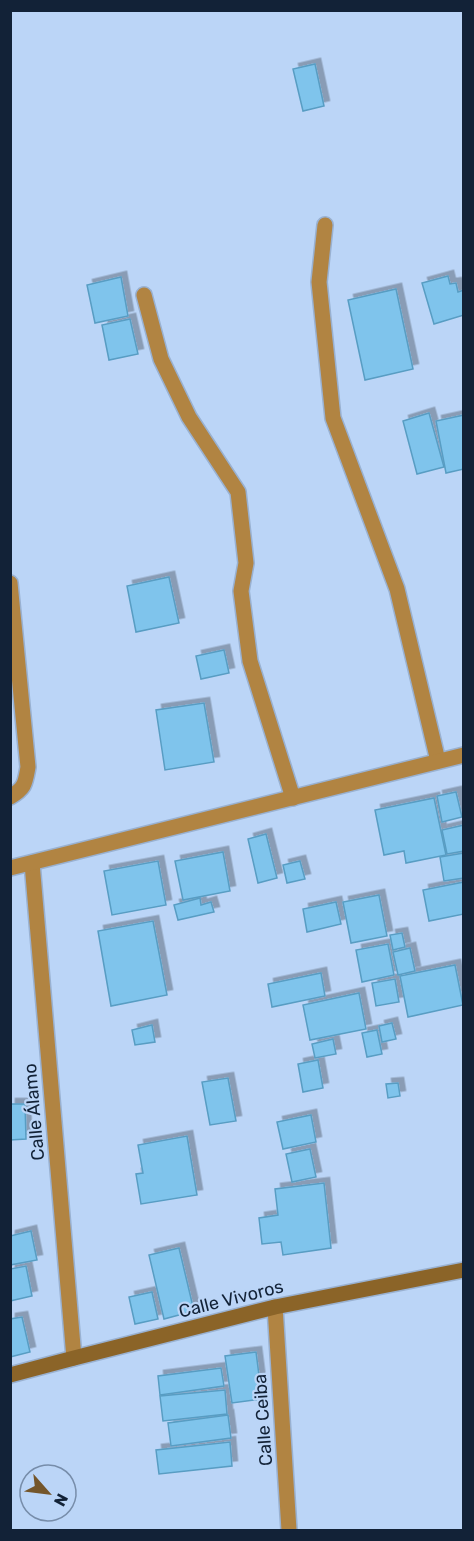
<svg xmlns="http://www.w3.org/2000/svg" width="474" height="1541" viewBox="0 0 474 1541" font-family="Rubik,sans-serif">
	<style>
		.building { fill: #7fc4ec; stroke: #589dc3; stroke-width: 1.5; filter: url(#shadow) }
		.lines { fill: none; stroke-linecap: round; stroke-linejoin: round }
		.street-casing { stroke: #99b1d1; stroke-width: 18 }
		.secondary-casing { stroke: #99b1d1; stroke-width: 18 }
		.street { stroke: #b18442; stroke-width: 15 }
		.secondary { stroke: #8b6428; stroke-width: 15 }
		.labels { text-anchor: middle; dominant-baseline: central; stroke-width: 4.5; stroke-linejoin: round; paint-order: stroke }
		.street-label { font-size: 18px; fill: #122237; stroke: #bbd5f7 }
	</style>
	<defs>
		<filter id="shadow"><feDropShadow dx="5.5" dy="-5.5" stdDeviation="0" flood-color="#0004"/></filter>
	</defs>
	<rect width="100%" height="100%" fill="#bbd5f7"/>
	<g class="building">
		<path d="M 315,64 L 324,106 L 303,111 L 293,69 Z"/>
		<path d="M 448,276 L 450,284 L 456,283 L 458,292 L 464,290 L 464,315 L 434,324 L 422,283 Z"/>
		<path d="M 121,277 L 128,316 L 95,323 L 87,285 Z"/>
		<path d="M 396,289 L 413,369 L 365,380 L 348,300 Z"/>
		<path d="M 130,319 L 138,354 L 109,360 L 102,325 Z"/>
		<path d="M 429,413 L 444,467 L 417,474 L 403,421 Z"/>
		<path d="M 464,415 L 464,469 L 446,473 L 436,421 Z"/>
		<path d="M 169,577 L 179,623 L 136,632 L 127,586 Z"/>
		<path d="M 224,650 L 229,673 L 201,679 L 196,656 Z"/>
		<path d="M 204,703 L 214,762 L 165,770 L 156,710 Z"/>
		<path d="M 456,792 L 462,817 L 442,822 L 437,796 Z"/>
		<path d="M 434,798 L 446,855 L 406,863 L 404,851 L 384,855 L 375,810 Z"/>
		<path d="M 464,825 L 464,851 L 447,854 L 442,830 Z"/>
		<path d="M 266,834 L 277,878 L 258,883 L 248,839 Z"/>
		<path d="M 223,852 L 230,891 L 183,900 L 175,861 Z"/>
		<path d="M 464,853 L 464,878 L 444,881 L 440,857 Z"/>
		<path d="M 158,861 L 166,905 L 112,915 L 104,871 Z"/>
		<path d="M 300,861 L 305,879 L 287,883 L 283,865 Z"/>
		<path d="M 464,882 L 464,914 L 429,921 L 423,890 Z"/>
		<path d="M 379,895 L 387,936 L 351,943 L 343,902 Z"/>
		<path d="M 200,898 L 201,905 L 211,902 L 214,912 L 178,920 L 174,905 Z"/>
		<path d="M 336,902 L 341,924 L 307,932 L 303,909 Z"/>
		<path d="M 153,921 L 167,995 L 111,1006 L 98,931 Z"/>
		<path d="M 402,933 L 405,947 L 393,950 L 390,935 Z"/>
		<path d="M 388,944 L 394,975 L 362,982 L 356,950 Z"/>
		<path d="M 410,948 L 415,971 L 398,975 L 393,952 Z"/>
		<path d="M 455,965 L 463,1005 L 408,1017 L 400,976 Z"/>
		<path d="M 321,973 L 325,996 L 272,1007 L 268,984 Z"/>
		<path d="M 395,979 L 399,1002 L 376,1006 L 372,983 Z"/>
		<path d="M 359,993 L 366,1029 L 310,1040 L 303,1005 Z"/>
		<path d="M 392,1023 L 396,1039 L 382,1042 L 379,1026 Z"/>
		<path d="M 152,1025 L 155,1042 L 135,1045 L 132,1030 Z"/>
		<path d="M 377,1030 L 382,1054 L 367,1057 L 362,1033 Z"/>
		<path d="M 333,1039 L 336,1054 L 315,1058 L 312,1044 Z"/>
		<path d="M 318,1060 L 323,1088 L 303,1092 L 298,1064 Z"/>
		<path d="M 228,1078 L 236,1121 L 210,1125 L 202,1082 Z"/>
		<path d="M 398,1083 L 400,1096 L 388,1098 L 386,1084 Z"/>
		<path d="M 10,1104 L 25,1104 L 26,1139 L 10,1140 Z"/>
		<path d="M 311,1115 L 316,1142 L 283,1149 L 277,1122 Z"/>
		<path d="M 187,1136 L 197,1195 L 141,1204 L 136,1174 L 143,1173 L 138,1145 Z"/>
		<path d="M 310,1149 L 316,1177 L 292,1182 L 286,1154 Z"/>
		<path d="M 324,1183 L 331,1248 L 283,1255 L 281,1242 L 262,1244 L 259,1218 L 278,1215 L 275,1189 Z"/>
		<path d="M 31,1231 L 37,1260 L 10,1265 L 10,1236 Z"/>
		<path d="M 179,1248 L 194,1311 L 164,1319 L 149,1255 Z"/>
		<path d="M 26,1266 L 32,1296 L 10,1301 L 10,1269 Z"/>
		<path d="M 152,1292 L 158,1319 L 135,1324 L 129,1297 Z"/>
		<path d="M 22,1317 L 30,1352 L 10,1357 L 10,1319 Z"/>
		<path d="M 256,1352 L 262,1399 L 232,1403 L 225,1356 Z"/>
		<path d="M 221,1368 L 224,1386 L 160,1395 L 158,1376 Z"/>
		<path d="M 225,1390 L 227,1414 L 163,1421 L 160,1396 Z"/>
		<path d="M 228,1415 L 231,1438 L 171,1446 L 168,1423 Z"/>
		<path d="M 230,1442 L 232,1466 L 159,1474 L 156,1450 Z"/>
	</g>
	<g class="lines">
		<defs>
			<g id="street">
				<path d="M 325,225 L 319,282 L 333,418 L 397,589 L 438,761"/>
				<path d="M 144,295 L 161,359 L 189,417 L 238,492 L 246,563 L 241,591 L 250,661 L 293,798"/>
				<path d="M 10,583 L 28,767 C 25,784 25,788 10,797"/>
				<path d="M 32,863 L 74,1358"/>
				<path d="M 10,868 L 464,755"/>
				<path d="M 275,1307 L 289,1530"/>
			</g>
			<path id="secondary" d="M 10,1375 L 74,1358 L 275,1307 L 464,1270"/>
		</defs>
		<use href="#street" class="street-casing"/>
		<use href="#secondary" class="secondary-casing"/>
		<use href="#street" class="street"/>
		<use href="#secondary" class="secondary"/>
	</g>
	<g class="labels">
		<g class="street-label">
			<text transform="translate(34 1112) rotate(-95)">Calle Álamo</text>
			<text transform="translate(231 1299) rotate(-14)">Calle Vivoros</text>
			<text transform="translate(263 1420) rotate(-94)">Calle Ceiba</text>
		</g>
	</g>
	<rect width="474" height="1541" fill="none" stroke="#122237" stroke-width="24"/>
	<g transform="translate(48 1493) rotate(118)"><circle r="28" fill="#bbd5f7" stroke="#778daa" stroke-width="1.5"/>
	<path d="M0-4.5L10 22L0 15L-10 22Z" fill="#74562b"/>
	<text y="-9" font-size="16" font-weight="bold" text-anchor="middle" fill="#122237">N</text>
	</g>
</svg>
